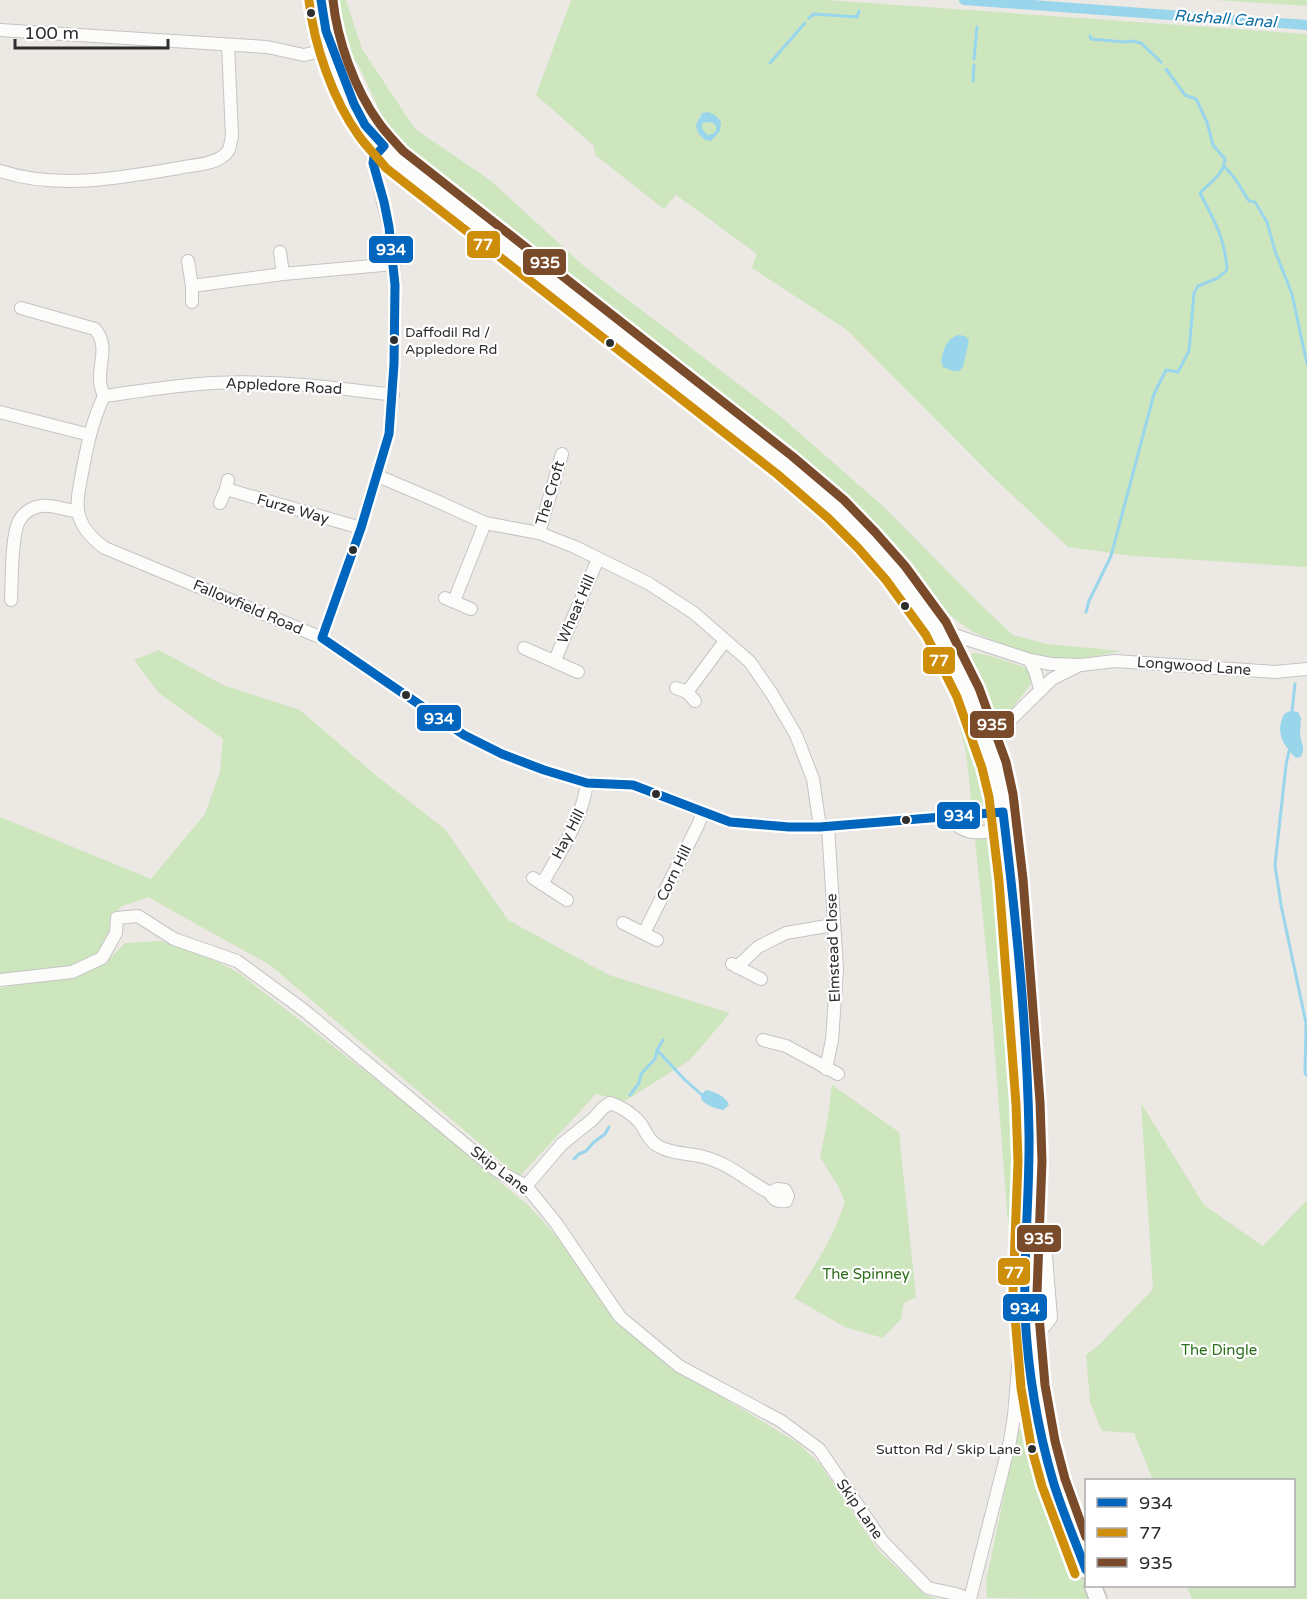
<svg xmlns="http://www.w3.org/2000/svg" width="1307" height="1599" viewBox="0 0 1307 1599" font-family="'Varela Round',sans-serif">
	<style>
		.green { fill: #cee6be }
		.water { fill: #99d6ec; fill-rule: evenodd }
		.lines { fill: none; stroke-linecap: round; stroke-linejoin: round }
		.stream { stroke: #99d6ec; stroke-width: 3 }
		.canal { stroke: #99d6ec; stroke-width: 10 }
		.street-casing { stroke: #c5c4c5; stroke-width: 14 }
		.secondary-casing { stroke: #c5c4c5; stroke-width: 19 }
		.street { stroke: #fcfcfb; stroke-width: 12 }
		.secondary { stroke: #fcfcfb; stroke-width: 16 }
		.bus-1-casing { stroke: #fff; stroke-width: 14 }
		.bus-2-casing { stroke: #fff; stroke-width: 14 }
		.bus-3-casing { stroke: #fff; stroke-width: 14 }
		.bus-1 { stroke: #0065bd; stroke-width: 9 }
		.bus-2 { stroke: #cf8e09; stroke-width: 9 }
		.bus-3 { stroke: #7a4b2a; stroke-width: 9 }
		.bus-dot { fill: #2e2e2e; stroke: #fff; stroke-width: 2 }
		.labels { text-anchor: middle; dominant-baseline: central; stroke-width: 4.5; stroke-linejoin: round; paint-order: stroke }
		.bus-label { font-size: 14px; fill: #2e2e2e; stroke: #fff; text-anchor: start }
		.street-label { font-size: 15px; fill: #2e2e2e; stroke: #fff }
		.park-label { font-size: 15px; fill: #2c6e1b; stroke: #fff }
		.water-label { font-size: 16px; font-style: italic; fill: #0d6fa3; stroke: #fff }
		.line-badge { stroke: #fff; stroke-width: 2 }
		.badge-label { font-size: 16px; text-anchor: middle; font-weight: bold; fill: #fff }
	</style>
	<rect width="100%" height="100%" fill="#ece8e4"/>
	<g class="green">
		<path d="M 337,0 L 346,0 L 362,49 L 415,129 L 490,180 L 585,267 L 779,415 L 884,507 L 981,605 L 1013,635 L 1047,644 L 1121,651 L 1072,661 L 1043,658 L 1004,645 L 973,632 L 932,602 L 877,535 L 793,457 L 602,305 L 455,196 L 394,142 L 359,66 L 344,46 Z"/>
		<path d="M 571,0 L 827,0 L 1307,34 L 1307,567 L 1134,556 L 1068,547 L 995,479 L 847,330 L 752,268 L 757,254 L 676,195 L 664,209 L 595,155 L 594,146 L 536,95 Z"/>
		<path d="M 1215,0 L 1307,0 L 1307,6 Z"/>
		<path d="M 159,650 L 223,685 L 300,710 L 378,777 L 445,829 L 508,920 L 609,975 L 730,1013 L 690,1060 L 625,1101 L 596,1094 L 519,1177 L 270,965 L 148,897 L 120,907 L 100,953 L 71,967 L 0,975 L 0,817 L 151,879 L 205,814 L 220,771 L 223,739 L 159,693 L 134,660 Z"/>
		<path d="M 974,653 L 988,655 L 1027,668 C 1031,672 1033,678 1031,684 L 1005,718 L 994,720 L 990,718 L 966,664 L 967,656 Z"/>
		<path d="M 942,657 L 966,706 L 995,798 L 990,806 L 972,807 L 966,752 Z"/>
		<path d="M 994,836 L 1001,837 L 1025,1160 L 1013,1287 L 989,978 L 975,839 Z"/>
		<path d="M 160,941 L 191,948 L 239,973 L 378,1081 L 529,1206 L 559,1239 L 620,1326 L 687,1376 L 798,1443 L 820,1464 L 878,1550 L 925,1595 L 938,1599 L 0,1599 L 0,988 L 69,976 L 105,963 L 125,943 Z"/>
		<path d="M 832,1085 L 899,1132 L 916,1297 L 904,1303 L 901,1319 L 883,1338 L 845,1327 L 794,1298 C 814,1267 834,1237 845,1202 L 838,1186 L 820,1157 L 827,1123 Z"/>
		<path d="M 1141,1103 L 1204,1205 L 1263,1246 L 1307,1200 L 1307,1599 L 1192,1599 L 1187,1586 L 1294,1586 L 1294,1480 L 1153,1480 L 1134,1433 L 1102,1431 L 1090,1402 L 1086,1355 L 1099,1345 L 1153,1289 Z"/>
		<path d="M 1026,1426 L 1033,1431 L 1068,1541 L 1091,1599 L 987,1598 L 986,1582 L 1017,1432 Z"/>
	</g>
	<g class="water">
		<path d="M 708,112 C 714,114 717,116 721,122 L 720,131 L 711,141 L 705,140 L 698,133 L 696,125 L 702,113 ZM 705,122 L 713,123 L 716,126 L 716,131 L 712,134 L 707,135 L 702,128 L 702,124 Z"/>
		<path d="M 958,335 L 965,336 L 969,340 L 963,367 L 959,371 L 953,371 L 943,367 L 941,361 C 943,350 946,339 958,335 Z"/>
		<path d="M 1292,711 L 1298,712 L 1301,718 L 1300,735 L 1303,747 L 1303,751 L 1301,757 L 1296,758 C 1285,747 1276,735 1282,719 C 1284,713 1286,712 1292,711 Z"/>
		<path d="M 706,1090 C 715,1092 726,1096 729,1105 L 723,1110 C 714,1108 707,1106 701,1099 L 702,1094 Z"/>
	</g>
	<g class="lines">
		<g class="stream">
			<path d="M 809,18 L 814,14 L 857,17 L 859,11"/>
			<path d="M 1090,36 L 1091,39 L 1124,42 L 1132,41 L 1141,43 L 1161,62"/>
			<path d="M 974,59 L 977,27"/>
			<path d="M 770,63 L 805,23"/>
			<path d="M 973,81 L 974,65"/>
			<path d="M 1225,167 L 1236,180 L 1249,201 L 1255,202 L 1267,222 L 1275,251 L 1292,294 L 1307,364"/>
			<path d="M 1086,612 L 1089,601 L 1111,556 L 1154,394 L 1166,370 L 1178,372 L 1189,351 L 1194,293 L 1198,286 L 1218,278 L 1227,270 C 1225,238 1214,220 1200,193 C 1211,181 1223,176 1225,159 L 1213,145 L 1207,122 L 1196,99 L 1185,95 L 1166,69"/>
			<path d="M 1292,711 L 1295,684"/>
			<path d="M 1289,751 L 1286,765 L 1275,865 L 1281,905 L 1306,1023 L 1305,1073 L 1307,1076"/>
			<path d="M 657,1050 L 685,1080 L 702,1095"/>
			<path d="M 630,1095 L 639,1083 L 641,1074 L 655,1059 L 657,1050 L 663,1040"/>
			<path d="M 574,1159 L 579,1154 L 586,1151 L 594,1142 L 605,1134 L 609,1127"/>
		</g>
		<path class="canal" d="M 964,0 L 1307,25"/>
		<defs>
			<g id="street">
				<path d="M 0,30 L 267,47 L 304,55 L 332,48"/>
				<path d="M 0,171 C 57,190 121,178 179,168 C 192,165 212,165 223,156 C 231,151 230,144 232,136 L 228,45"/>
				<path d="M 280,252 L 283,274"/>
				<path d="M 188,261 L 192,286 L 192,302"/>
				<path d="M 192,286 L 283,274 L 394,264"/>
				<path d="M 21,308 L 95,329 C 109,346 99,361 100,381 C 100,386 102,391 104,396"/>
				<path d="M 104,396 C 92,421 87,446 82,473 C 80,485 76,498 78,511 C 81,528 92,539 105,548 L 322,638 L 464,735 L 502,754 L 544,770 L 587,783 L 633,785 L 730,822 L 789,827 L 820,827 L 1003,812"/>
				<path d="M 104,396 C 140,391 177,385 213,383 C 274,380 333,387 393,395"/>
				<path d="M 0,412 L 90,435"/>
				<path d="M 378,476 L 439,502 L 485,523 L 539,533 L 575,547 L 648,583 L 694,613 L 750,662 L 772,694 L 796,735 L 813,779 L 820,827"/>
				<path d="M 226,489 L 361,528"/>
				<path d="M 220,503 L 226,489 L 228,480"/>
				<path d="M 539,533 L 562,454"/>
				<path d="M 445,598 L 471,609"/>
				<path d="M 11,600 C 12,582 11,536 19,521 C 23,513 32,507 41,506 C 53,504 66,511 78,511"/>
				<path d="M 454,601 L 485,523"/>
				<path d="M 936,629 L 1030,660 L 1051,664 L 1081,665 L 1115,661 L 1275,672 L 1307,669"/>
				<path d="M 322,638 L 361,528 L 389,434 L 394,364 L 395,285 L 389,227 L 373,160 L 384,146"/>
				<path d="M 524,648 L 578,672"/>
				<path d="M 555,660 L 598,559"/>
				<path d="M 1030,660 L 1036,674 L 1040,689"/>
				<path d="M 676,688 L 687,692 L 695,701"/>
				<path d="M 687,692 L 725,641"/>
				<path d="M 984,735 L 1004,726 L 1052,679 L 1080,665"/>
				<path d="M 948,817 C 968,839 979,832 1006,829"/>
				<path d="M 533,878 L 567,900"/>
				<path d="M 542,884 C 560,852 582,820 587,783"/>
				<path d="M 623,923 L 657,940"/>
				<path d="M 644,933 L 698,825 L 703,812"/>
				<path d="M 732,964 L 761,979"/>
				<path d="M 737,967 L 758,947 L 786,933 L 833,925"/>
				<path d="M 0,980 L 72,972 L 102,958 L 116,933 L 117,918 L 138,916 L 174,939 L 237,961 L 305,1011 L 496,1170 L 526,1186 L 556,1223 L 620,1317 L 679,1366 L 781,1421 L 819,1449 L 883,1542 L 928,1588 L 956,1594 L 969,1599"/>
				<path d="M 763,1040 L 786,1046 L 838,1074"/>
				<path d="M 826,1069 L 832,1040 L 837,969 L 828,826"/>
				<path d="M 526,1186 L 562,1144 L 592,1120 L 603,1108 L 610,1103 C 622,1107 633,1114 641,1124 C 646,1132 649,1141 658,1146 C 671,1154 689,1153 704,1157 C 728,1163 748,1181 770,1193 L 777,1189 L 785,1190 L 788,1196 L 786,1201 C 777,1202 774,1200 770,1193"/>
				<path d="M 1014,1416 L 1038,1419"/>
				<path d="M 970,1599 L 1010,1441 L 1014,1416 L 1019,1355 L 1022,1345 C 1035,1339 1043,1329 1051,1318 L 1044,1232 C 1040,1223 1037,1221 1027,1218"/>
			</g>
			<g id="secondary">
				<path d="M 321,0 C 322,32 347,96 365,124 C 373,137 385,148 395,160 L 785,465 L 836,509 L 867,540 L 895,573 L 936,629 L 968,692 L 994,765 L 1001,795 L 1011,880 L 1028,1103 L 1030,1161 L 1025,1293 L 1033,1387 L 1043,1444 L 1054,1483 L 1086,1570"/>
				<path d="M 1093,1586 L 1098,1599"/>
			</g>
		</defs>
		<use href="#street" class="street-casing"/>
		<use href="#secondary" class="secondary-casing"/>
		<use href="#street" class="street"/>
		<use href="#secondary" class="secondary"/>
		<defs>
			<path id="bus-1" d="M 321,0 L 326,31 L 354,104 L 365,125 L 384,146 L 374,157 L 373,163 L 384,202 L 389,227 L 395,285 L 394,364 L 389,434 L 361,528 L 322,638 L 464,735 L 502,754 L 544,770 L 587,783 L 633,785 L 730,822 L 789,827 L 820,827 L 1003,812 C 1016,919 1027,1026 1029,1133 C 1030,1194 1023,1254 1025,1315 C 1028,1371 1037,1427 1053,1481 C 1062,1511 1075,1540 1086,1570"/>
			<path id="bus-2" d="M 309,1 C 314,45 333,100 359,136 C 367,147 377,157 386,168 L 777,474 L 828,518 L 858,548 L 886,580 L 926,635 L 957,697 L 982,768 L 989,797 L 999,881 L 1016,1104 L 1018,1161 L 1013,1293 L 1021,1388 L 1031,1446 L 1042,1486 L 1075,1574"/>
			<path id="bus-3" d="M 333,0 C 337,40 355,90 379,123 C 386,133 395,142 403,151 L 792,456 L 844,500 L 875,532 L 905,566 L 946,622 L 979,688 L 1006,762 L 1013,794 L 1023,879 L 1040,1102 L 1042,1161 L 1037,1293 L 1045,1385 L 1055,1441 L 1065,1479 L 1086,1537"/>
		</defs>
		<use href="#bus-1" class="bus-1-casing"/>
		<use href="#bus-2" class="bus-2-casing"/>
		<use href="#bus-3" class="bus-3-casing"/>
		<use href="#bus-1" class="bus-1"/>
		<use href="#bus-2" class="bus-2"/>
		<use href="#bus-3" class="bus-3"/>
	</g>
	<g class="bus-dot">
		<circle cx="311" cy="13" r="5"/>
		<circle cx="394" cy="340" r="5"/>
		<circle cx="610" cy="343" r="5"/>
		<circle cx="353" cy="550" r="5"/>
		<circle cx="905" cy="606" r="5"/>
		<circle cx="406" cy="695" r="5"/>
		<circle cx="656" cy="794" r="5"/>
		<circle cx="906" cy="820" r="5"/>
		<circle cx="1032" cy="1449" r="5"/>
	</g>
	<g class="labels">
		<g class="bus-label">
			<text x="405" y="332">Daffodil Rd /<tspan x="405" dy="17">Appledore Rd</tspan></text>
			<text x="1021" y="1449" text-anchor="end">Sutton Rd / Skip Lane</text>
		</g>
		<g class="street-label">
			<text transform="translate(284 386) rotate(3)">Appledore Road</text>
			<text transform="translate(550 493) rotate(-73)">The Croft</text>
			<text transform="translate(293 509) rotate(16)">Furze Way</text>
			<text transform="translate(248 607) rotate(23)">Fallowfield Road</text>
			<text transform="translate(576 609) rotate(-67)">Wheat Hill</text>
			<text transform="translate(1194 666) rotate(4)">Longwood Lane</text>
			<text transform="translate(568 834) rotate(-63)">Hay Hill</text>
			<text transform="translate(674 873) rotate(-64)">Corn Hill</text>
			<text transform="translate(833 948) rotate(-92)">Elmstead Close</text>
			<text transform="translate(500 1170) rotate(37)">Skip Lane</text>
			<text transform="translate(860 1509) rotate(55)">Skip Lane</text>
		</g>
		<g class="park-label">
			<text x="866" y="1274">The Spinney</text>
			<text x="1219" y="1350">The Dingle</text>
		</g>
		<g class="water-label">
			<text transform="translate(1225 19) rotate(4)">Rushall Canal</text>
		</g>
	</g>
	<g class="line-badge">
		<rect x="466" y="230" width="35" height="29" rx="6" fill="#cf8e09"/>
		<rect x="368" y="235" width="46" height="29" rx="6" fill="#0065bd"/>
		<rect x="522" y="248" width="45" height="28" rx="6" fill="#7a4b2a"/>
		<rect x="922" y="646" width="34" height="29" rx="6" fill="#cf8e09"/>
		<rect x="416" y="704" width="46" height="28" rx="6" fill="#0065bd"/>
		<rect x="969" y="710" width="46" height="29" rx="6" fill="#7a4b2a"/>
		<rect x="936" y="801" width="45" height="29" rx="6" fill="#0065bd"/>
		<rect x="1016" y="1224" width="46" height="29" rx="6" fill="#7a4b2a"/>
		<rect x="997" y="1257" width="34" height="29" rx="6" fill="#cf8e09"/>
		<rect x="1002" y="1293" width="46" height="29" rx="6" fill="#0065bd"/>
	</g>
	<g class="badge-label">
		<text x="483" y="250">77</text>
		<text x="391" y="255">934</text>
		<text x="545" y="268">935</text>
		<text x="939" y="666">77</text>
		<text x="439" y="724">934</text>
		<text x="992" y="730">935</text>
		<text x="959" y="821">934</text>
		<text x="1039" y="1244">935</text>
		<text x="1014" y="1278">77</text>
		<text x="1025" y="1314">934</text>
	</g>
	<rect x="1085" y="1479" width="210" height="108" fill="#ffffff" stroke="#ababab" stroke-width="1.5"/>
	<rect x="1097" y="1498" width="30" height="9" fill="#0065bd" stroke="#ababab" stroke-width="1.5"/>
	<text x="1139" y="1509" font-size="18" fill="#2e2e2e">934</text>
	<rect x="1097" y="1528" width="30" height="9" fill="#cf8e09" stroke="#ababab" stroke-width="1.5"/>
	<text x="1139" y="1539" font-size="18" fill="#2e2e2e">77</text>
	<rect x="1097" y="1558" width="30" height="9" fill="#7a4b2a" stroke="#ababab" stroke-width="1.5"/>
	<text x="1139" y="1569" font-size="18" fill="#2e2e2e">935</text>
	<path d="M15 39v9h153v-9" fill="none" stroke="#2e2e2e" stroke-width="3"/>
	<text x="24" y="39" font-size="18" fill="#2e2e2e" stroke="#ffffff" stroke-width="4.5" paint-order="stroke">100 m</text>
</svg>
